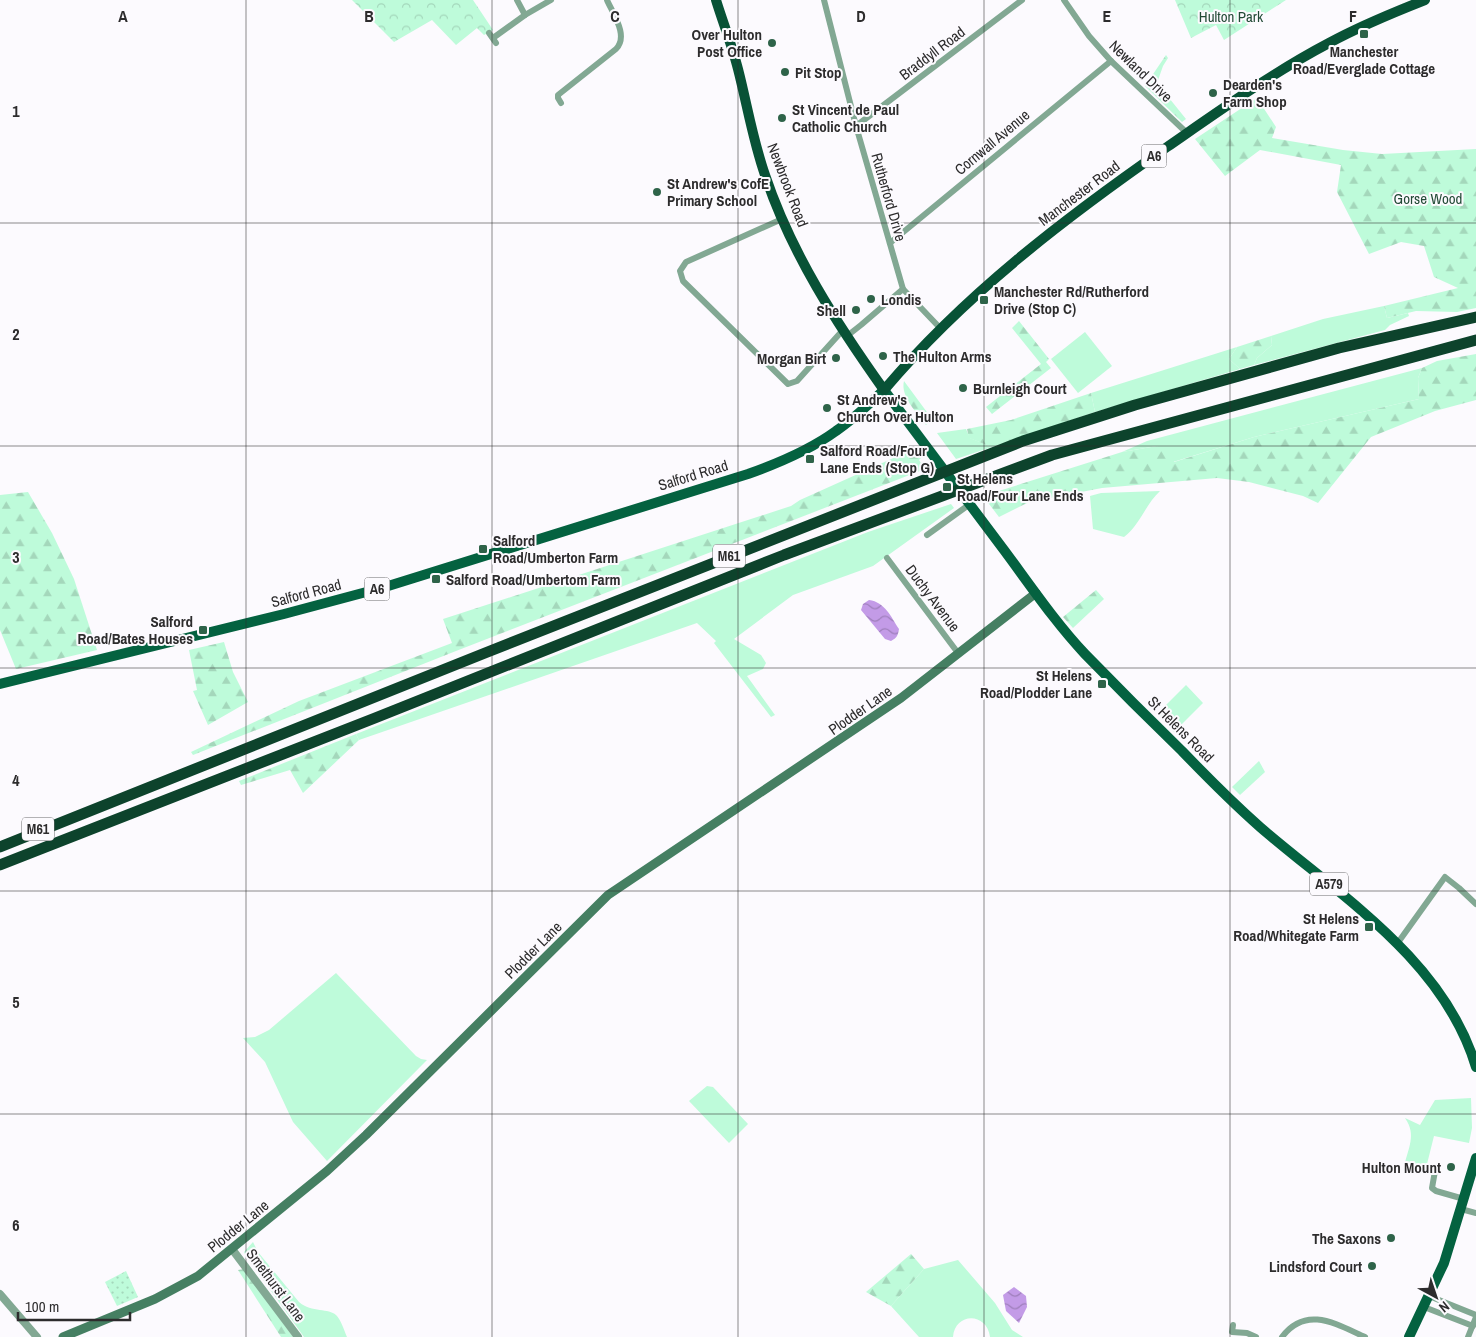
<svg xmlns="http://www.w3.org/2000/svg" width="1476" height="1337" viewBox="0 0 1476 1337" font-family="'Archivo Narrow',sans-serif">
	<style>
		.grass { fill: #befbda }
		.forest { fill: url(#forest-firs) }
		.park { fill: url(#park-crowns) }
		.garden { fill: url(#garden-dots) }
		.water { fill: url(#water-waves) }
		.lines { fill: none; stroke-linecap: round; stroke-linejoin: round }
		.minor { stroke: #82a893; stroke-width: 6 }
		.tertiary { stroke: #82a893; stroke-width: 8 }
		.secondary { stroke: #457f62; stroke-width: 9 }
		.primary { stroke: #046240; stroke-width: 10 }
		.trunk { stroke: #085236; stroke-width: 10 }
		.motorway { stroke: #0d432c; stroke-width: 11 }
		.grid { fill: none; stroke: #2d2c2d; stroke-width: 1; stroke-opacity: 0.55 }
		.poi-dot { fill: #2e6349; stroke: #fcfafe; stroke-width: 2 }
		.labels { text-anchor: middle; dominant-baseline: central; stroke-width: 4; stroke-linejoin: round; paint-order: stroke }
		.shield { fill: #fcfafe; stroke: #6b6a6c; stroke-width: 1 }
		.shield-label { font-size: 14px; font-weight: bold; fill: #2d2c2d }
		.park-label { font-size: 15px; fill: #224a36; stroke: #fcfafe }
		.poi-label { font-size: 15px; font-weight: bold; fill: #2d2c2d; stroke: #fcfafe; text-anchor: start }
		.street-label { font-size: 15px; fill: #2d2c2d; stroke: #fcfafe }
		.grid-label { font-size: 16px; text-anchor: middle; font-weight: bold; fill: #2d2c2d; stroke: #fcfafe; stroke-width: 4; stroke-linejoin: round; paint-order: stroke }
	</style>
	<defs>
		<pattern id="forest-firs" width="22" height="20" patternUnits="userSpaceOnUse" patternTransform="scale(1.25)"><rect width="22" height="20" fill="#befbda"/><path d="M5 1l3.5 6h-7zM16 11l3.5 6h-7z" fill="#a4d7bb"/></pattern>
		<pattern id="park-crowns" width="20" height="18" patternUnits="userSpaceOnUse" patternTransform="scale(1.25)"><rect width="20" height="18" fill="#befbda"/><path d="M2 6a3 3 0 1 1 6 0M12 15a3 3 0 1 1 6 0" fill="none" stroke="#a4d7bb"/></pattern>
		<pattern id="garden-dots" width="8" height="8" patternUnits="userSpaceOnUse" patternTransform="scale(1.25)"><rect width="8" height="8" fill="#befbda"/><path d="M2 2h.1M6 6h.1" fill="none" stroke="#a4d7bb" stroke-width="1.8" stroke-linecap="round"/></pattern>
		<pattern id="water-waves" width="16" height="10" patternUnits="userSpaceOnUse" patternTransform="scale(1.25)"><rect width="16" height="10" fill="#c39be7"/><path d="M0 5q4-4 8 0t8 0" fill="none" stroke="#9f7fbc"/></pattern>
	</defs>
	<rect width="100%" height="100%" fill="#fcfafe"/>
	<g class="grass">
		<path d="M 1384,306 L 1387,318 L 1408,313 L 1409,316 L 1390,325 L 1385,330 L 1254,365 L 1257,358 L 1272,345 L 1271,336 L 1323,319 Z"/>
		<path d="M 1085,332 L 1112,366 L 1078,393 L 1051,359 Z"/>
		<path d="M 1237,347 L 1229,359 L 1240,369 L 1095,412 L 1091,393 Z"/>
		<path d="M 1422,368 L 1418,378 L 1419,399 L 1254,437 L 1173,462 L 1157,446 L 1122,452 L 1147,441 Z"/>
		<path d="M 966,429 L 970,438 L 992,447 L 956,459 L 937,433 Z"/>
		<path d="M 1160,491 C 1145,505 1140,525 1124,537 L 1093,529 L 1090,496 L 1101,493 Z"/>
		<path d="M 951,504 L 954,508 L 873,566 L 793,595 L 734,639 L 761,655 L 766,663 L 763,669 L 747,676 L 775,715 L 771,717 L 714,643 L 716,641 L 697,623 L 359,740 L 356,734 L 868,532 Z"/>
		<path d="M 1186,685 L 1203,703 L 1174,732 L 1158,713 Z"/>
		<path d="M 1259,761 L 1265,772 L 1240,795 L 1232,787 Z"/>
		<path d="M 336,973 L 416,1056 L 421,1059 L 427,1060 L 327,1161 L 293,1122 L 265,1062 L 243,1038 L 255,1037 L 269,1030 Z"/>
		<path d="M 707,1086 L 713,1087 L 748,1124 L 729,1143 L 689,1101 Z"/>
		<path d="M 1471,1098 L 1472,1128 L 1469,1143 L 1434,1136 L 1425,1172 L 1404,1167 C 1408,1148 1417,1135 1405,1118 L 1420,1125 L 1435,1100 Z"/>
		<path d="M 253,1242 L 258,1252 L 299,1302 C 312,1313 329,1308 336,1315 C 341,1320 344,1330 347,1337 L 304,1337 L 246,1256 L 244,1252 Z"/>
		<path d="M 958,1260 L 995,1303 L 1012,1330 L 1023,1337 L 990,1337 C 987,1312 955,1312 953,1337 L 919,1337 L 891,1306 L 924,1269 Z"/>
	</g>
	<g class="forest">
		<path d="M 1166,55 L 1168,58 L 1163,66 L 1157,83 L 1186,119 L 1182,122 L 1145,86 Z"/>
		<path d="M 1257,98 L 1276,127 L 1272,138 L 1343,150 L 1382,154 L 1476,149 L 1476,308 L 1457,312 L 1416,311 L 1387,318 L 1384,306 L 1458,288 L 1434,277 L 1424,246 L 1401,242 L 1369,254 L 1337,192 L 1341,165 L 1260,150 L 1225,176 L 1195,139 Z"/>
		<path d="M 1019,321 L 1049,359 L 1046,362 L 1051,368 L 992,414 L 986,407 L 1041,364 L 1012,328 Z"/>
		<path d="M 1271,336 L 1272,345 L 1257,358 L 1254,365 L 1240,369 L 1229,359 L 1237,347 Z"/>
		<path d="M 1476,354 L 1476,400 L 1435,411 L 1371,437 L 1318,503 L 1303,496 L 1249,482 L 1217,478 L 1102,488 L 1029,502 L 999,517 L 983,496 L 1122,452 L 1157,446 L 1172,452 L 1174,462 L 1254,437 L 1419,399 L 1418,378 L 1422,368 L 1437,361 Z"/>
		<path d="M 904,381 L 932,419 L 926,425 C 917,413 900,396 904,381 Z"/>
		<path d="M 1091,393 L 1095,412 L 992,447 L 969,438 L 967,429 L 1011,420 Z"/>
		<path d="M 912,446 L 921,458 L 919,460 L 925,469 L 456,651 L 193,755 L 191,752 L 299,701 L 452,643 L 443,619 L 791,506 L 800,500 L 900,455 Z"/>
		<path d="M 28,492 L 52,533 L 74,579 L 97,650 L 16,669 L 0,630 L 0,495 Z"/>
		<path d="M 1096,590 L 1104,599 L 1073,628 L 1063,617 Z"/>
		<path d="M 224,642 L 233,672 L 248,702 L 208,725 L 193,691 L 197,690 L 189,650 Z"/>
		<path d="M 356,734 L 359,740 L 303,793 L 290,770 L 241,785 L 239,781 Z"/>
		<path d="M 911,1254 L 924,1269 L 891,1306 L 866,1292 Z"/>
		<path d="M 244,1269 L 293,1337 L 281,1337 L 238,1270 Z"/>
	</g>
	<g class="park">
		<path d="M 352,0 L 473,0 L 493,30 L 484,35 L 477,28 L 456,45 L 432,20 L 394,42 Z"/>
		<path d="M 1175,0 L 1286,0 L 1224,40 L 1216,25 L 1191,38 Z"/>
	</g>
	<path class="garden" d="M 126,1271 L 138,1297 L 117,1306 L 105,1282 Z"/>
	<g class="water">
		<path d="M 869,600 C 885,602 891,617 899,629 C 898,635 897,638 891,641 L 885,639 L 861,610 L 863,604 Z"/>
		<path d="M 1014,1287 L 1026,1296 L 1027,1307 L 1019,1323 L 1006,1311 L 1003,1295 Z"/>
	</g>
	<g class="lines">
		<g class="minor">
			<path d="M 517,0 L 525,15"/>
			<path d="M 824,0 L 856,126 L 903,289 L 941,329"/>
			<path d="M 1064,0 L 1089,36 L 1111,61 L 1187,133"/>
			<path d="M 489,33 L 496,43"/>
			<path d="M 493,38 L 525,15 L 551,0"/>
			<path d="M 561,103 L 558,98 L 558,95 L 616,49 C 629,36 613,14 607,0"/>
			<path d="M 856,126 L 1022,0"/>
			<path d="M 782,219 L 686,262 L 680,271 L 683,281 L 788,384 L 797,381 L 843,330"/>
			<path d="M 890,243 L 1111,61"/>
			<path d="M 847,336 L 861,325 L 903,289"/>
			<path d="M 927,535 L 970,504"/>
			<path d="M 887,558 L 958,653"/>
			<path d="M 1397,944 L 1445,877 L 1459,888 L 1476,904"/>
			<path d="M 1435,1171 L 1432,1188 L 1436,1191 L 1464,1199"/>
			<path d="M 1461,1209 L 1476,1213"/>
			<path d="M 1429,1296 L 1476,1315"/>
			<path d="M 1424,1307 L 1473,1326"/>
			<path d="M 1233,1325 L 1232,1332 L 1247,1333 L 1256,1337"/>
			<path d="M 1282,1337 C 1306,1305 1336,1324 1365,1337"/>
			<path d="M 1468,1337 L 1476,1317"/>
		</g>
		<g class="tertiary">
			<path d="M 232,1249 L 298,1337"/>
			<path d="M 0,1294 L 37,1337"/>
		</g>
		<path class="secondary" d="M 63,1337 L 155,1299 L 198,1276 L 327,1171 L 366,1135 L 608,895 L 901,698 L 1036,593"/>
		<g class="primary">
			<path d="M 0,684 L 284,614 L 385,587 L 748,474 C 779,463 810,450 836,431 C 854,419 869,404 884,390 C 924,443 964,497 1004,550 C 1030,585 1055,622 1085,654 C 1117,687 1149,719 1182,751 C 1207,777 1233,803 1260,827 C 1340,896 1444,960 1476,1067"/>
			<path d="M 1409,1337 L 1444,1263 L 1476,1158"/>
		</g>
		<path class="trunk" d="M 716,0 C 723,23 732,45 738,69 C 747,104 753,141 765,175 C 791,253 837,324 884,390 C 964,295 1065,218 1167,147 C 1219,111 1272,73 1329,43 C 1360,26 1392,13 1425,0"/>
		<g class="motorway">
			<path d="M 0,847 L 485,653 L 1023,441 L 1135,405 L 1339,348 L 1476,317"/>
			<path d="M 0,865 L 375,718 L 784,555 L 1052,455 L 1476,340"/>
		</g>
	</g>
	<path class="grid" d="M 246,0 L 246,1337M 492,0 L 492,1337M 738,0 L 738,1337M 984,0 L 984,1337M 1230,0 L 1230,1337M 0,223 L 1476,223M 0,446 L 1476,446M 0,668 L 1476,668M 0,891 L 1476,891M 0,1114 L 1476,1114"/>
	<g class="poi-dot">
		<rect x="1359" y="29" width="10" height="10" rx="2.5"/>
		<circle cx="772" cy="43" r="5"/>
		<circle cx="785" cy="72" r="5"/>
		<circle cx="1213" cy="93" r="5"/>
		<circle cx="782" cy="118" r="5"/>
		<circle cx="657" cy="192" r="5"/>
		<circle cx="871" cy="299" r="5"/>
		<rect x="979" y="295" width="10" height="10" rx="2.5"/>
		<circle cx="856" cy="310" r="5"/>
		<circle cx="883" cy="356" r="5"/>
		<circle cx="836" cy="358" r="5"/>
		<circle cx="963" cy="388" r="5"/>
		<circle cx="827" cy="408" r="5"/>
		<rect x="805" y="454" width="10" height="10" rx="2.5"/>
		<rect x="942" y="482" width="10" height="10" rx="2.5"/>
		<rect x="478" y="544" width="10" height="10" rx="2.5"/>
		<rect x="431" y="574" width="10" height="10" rx="2.5"/>
		<rect x="198" y="625" width="10" height="10" rx="2.5"/>
		<rect x="1097" y="679" width="10" height="10" rx="2.5"/>
		<rect x="1364" y="922" width="10" height="10" rx="2.5"/>
		<circle cx="1451" cy="1167" r="5"/>
		<circle cx="1391" cy="1238" r="5"/>
		<circle cx="1372" cy="1266" r="5"/>
	</g>
	<g class="labels">
		<g class="shield">
			<rect x="1141.5" y="144.5" width="25" height="23" rx="4"/>
			<rect x="713" y="544.5" width="32" height="23" rx="4"/>
			<rect x="364.5" y="577.5" width="25" height="23" rx="4"/>
			<rect x="22" y="817.5" width="32" height="23" rx="4"/>
			<rect x="1310" y="872.5" width="38" height="23" rx="4"/>
		</g>
		<g class="shield-label">
			<text x="1154" y="156">A6</text>
			<text x="729" y="556">M61</text>
			<text x="377" y="589">A6</text>
			<text x="38" y="829">M61</text>
			<text x="1329" y="884">A579</text>
		</g>
		<g class="park-label">
			<text x="1231" y="16">Hulton Park</text>
			<text x="1428" y="198">Gorse Wood</text>
		</g>
		<g class="poi-label">
			<text x="762" y="34" text-anchor="end">Over Hulton<tspan x="762" dy="17">Post Office</tspan></text>
			<text x="1364" y="51" text-anchor="middle">Manchester<tspan x="1364" dy="17">Road/Everglade Cottage</tspan></text>
			<text x="795" y="72">Pit Stop</text>
			<text x="1223" y="84">Dearden's<tspan x="1223" dy="17">Farm Shop</tspan></text>
			<text x="792" y="109">St Vincent de Paul<tspan x="792" dy="17">Catholic Church</tspan></text>
			<text x="667" y="183">St Andrew's CofE<tspan x="667" dy="17">Primary School</tspan></text>
			<text x="994" y="291">Manchester Rd/Rutherford<tspan x="994" dy="17">Drive (Stop C)</tspan></text>
			<text x="881" y="299">Londis</text>
			<text x="846" y="310" text-anchor="end">Shell</text>
			<text x="893" y="356">The Hulton Arms</text>
			<text x="826" y="358" text-anchor="end">Morgan Birt</text>
			<text x="973" y="388">Burnleigh Court</text>
			<text x="837" y="399">St Andrew's<tspan x="837" dy="17">Church Over Hulton</tspan></text>
			<text x="820" y="450">Salford Road/Four<tspan x="820" dy="17">Lane Ends (Stop G)</tspan></text>
			<text x="957" y="478">St Helens<tspan x="957" dy="17">Road/Four Lane Ends</tspan></text>
			<text x="493" y="540">Salford<tspan x="493" dy="17">Road/Umberton Farm</tspan></text>
			<text x="446" y="579">Salford Road/Umbertom Farm</text>
			<text x="193" y="621" text-anchor="end">Salford<tspan x="193" dy="17">Road/Bates Houses</tspan></text>
			<text x="1092" y="675" text-anchor="end">St Helens<tspan x="1092" dy="17">Road/Plodder Lane</tspan></text>
			<text x="1359" y="918" text-anchor="end">St Helens<tspan x="1359" dy="17">Road/Whitegate Farm</tspan></text>
			<text x="1441" y="1167" text-anchor="end">Hulton Mount</text>
			<text x="1381" y="1238" text-anchor="end">The Saxons</text>
			<text x="1362" y="1266" text-anchor="end">Lindsford Court</text>
		</g>
		<g class="street-label">
			<text transform="translate(932 53) rotate(-37)">Braddyll Road</text>
			<text transform="translate(1141 71) rotate(44)">Newland Drive</text>
			<text transform="translate(992 142) rotate(-40)">Cornwall Avenue</text>
			<text transform="translate(788 185) rotate(69)">Newbrook Road</text>
			<text transform="translate(1079 193) rotate(-37)">Manchester Road</text>
			<text transform="translate(889 197) rotate(74)">Rutherford Drive</text>
			<text transform="translate(693 475) rotate(-17)">Salford Road</text>
			<text transform="translate(306 593) rotate(-15)">Salford Road</text>
			<text transform="translate(933 598) rotate(53)">Duchy Avenue</text>
			<text transform="translate(860 710) rotate(-35)">Plodder Lane</text>
			<text transform="translate(1181 729) rotate(45)">St Helens Road</text>
			<text transform="translate(533 950) rotate(-45)">Plodder Lane</text>
			<text transform="translate(238 1226) rotate(-39)">Plodder Lane</text>
			<text transform="translate(276 1285) rotate(53)">Smethurst Lane</text>
		</g>
	</g>
	<g class="grid-label">
		<text x="123" y="22">A</text>
		<text x="369" y="22">B</text>
		<text x="615" y="22">C</text>
		<text x="861" y="22">D</text>
		<text x="1107" y="22">E</text>
		<text x="1353" y="22">F</text>
		<text x="16" y="117">1</text>
		<text x="16" y="340">2</text>
		<text x="16" y="563">3</text>
		<text x="16" y="786">4</text>
		<text x="16" y="1008">5</text>
		<text x="16" y="1231">6</text>
	</g>
	<g transform="translate(1436 1297) rotate(140)" stroke="#fcfafe" stroke-width="4" paint-order="stroke">
	<path d="M0-4L9 19L0 12L-9 19Z" fill="#2d2c2d"/>
	<text y="-8" font-size="14" font-weight="bold" text-anchor="middle" fill="#2d2c2d">N</text>
	</g>
	<path d="M18 1312v8h112v-8" fill="none" stroke="#2d2c2d" stroke-width="2.5"/>
	<text x="25" y="1312" font-size="15" fill="#2d2c2d" stroke="#fcfafe" stroke-width="4" paint-order="stroke">100 m</text>
</svg>
